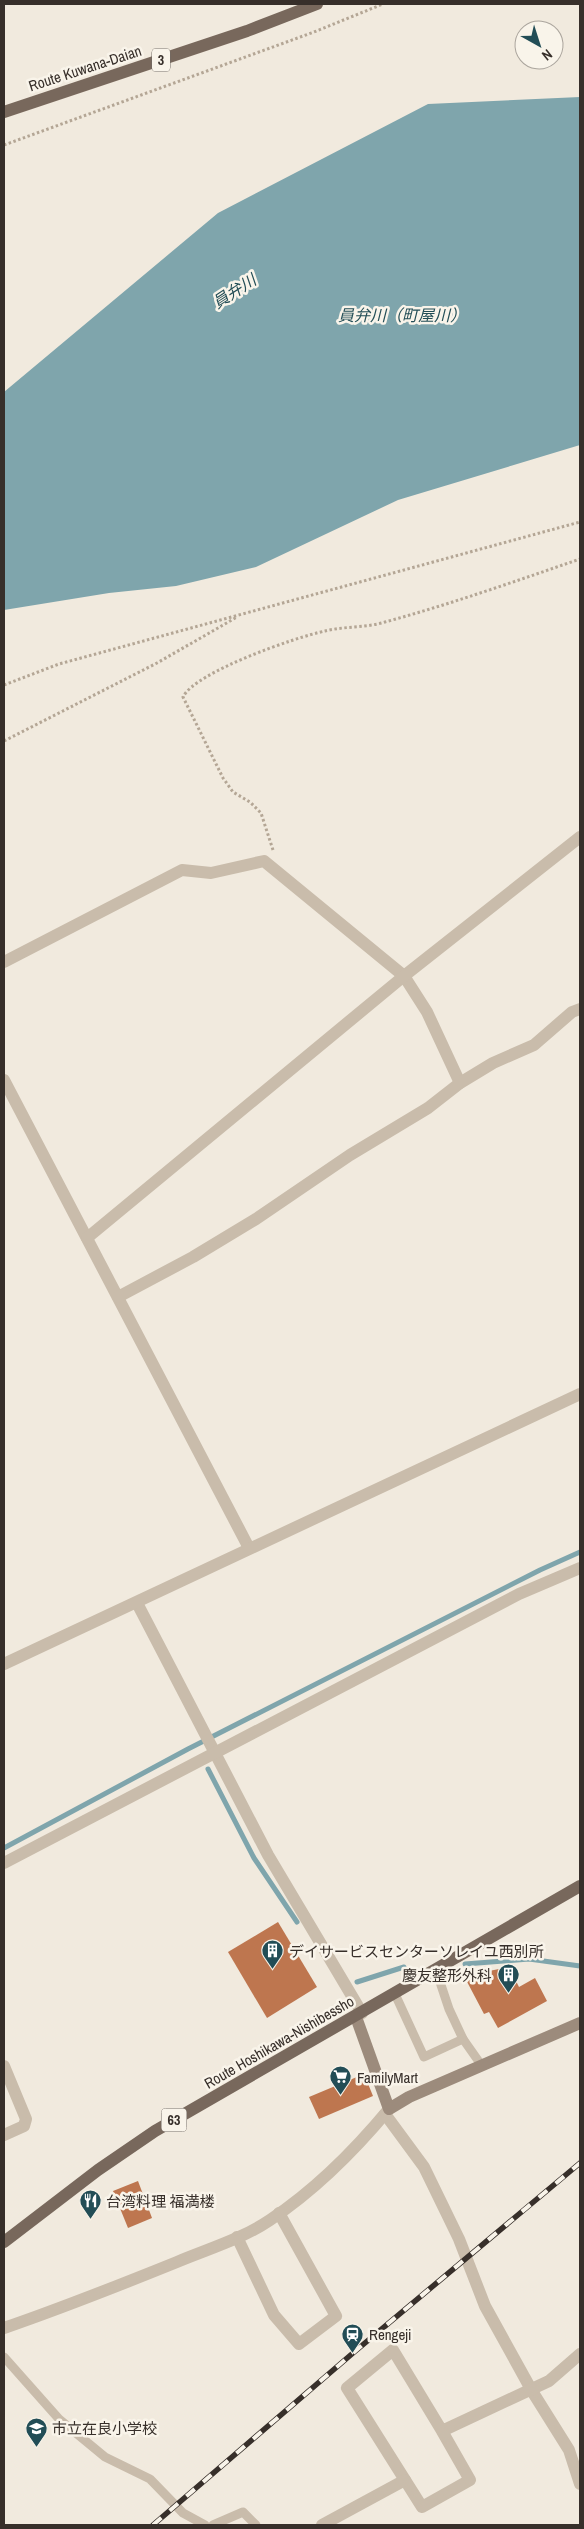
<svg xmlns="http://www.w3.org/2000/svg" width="584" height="2529" viewBox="0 0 584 2529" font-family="'Archivo Narrow','Noto Sans JP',sans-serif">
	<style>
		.water { fill: #7fa5ac }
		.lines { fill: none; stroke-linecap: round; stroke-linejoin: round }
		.stream { stroke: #7fa5ac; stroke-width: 5 }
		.building { fill: #be764f }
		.path { stroke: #b4a695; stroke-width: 3; stroke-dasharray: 2.5 2.5; stroke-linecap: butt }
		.lane { stroke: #c9bcab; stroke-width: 9 }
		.street { stroke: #c9bcab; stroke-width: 12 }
		.secondary { stroke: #9c8b7c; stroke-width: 12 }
		.primary { stroke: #78685c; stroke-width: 12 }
		.rail-casing { stroke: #372f2a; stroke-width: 5.5 }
		.rail { stroke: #f9f4ea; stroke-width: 4; stroke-dasharray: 11; stroke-linecap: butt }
		.labels { text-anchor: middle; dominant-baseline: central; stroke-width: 5; stroke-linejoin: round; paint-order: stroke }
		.shield { fill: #f9f4ea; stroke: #716a64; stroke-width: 1 }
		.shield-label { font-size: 14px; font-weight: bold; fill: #372f2a }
		.street-label { font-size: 15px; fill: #372f2a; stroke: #f9f4ea }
		.poi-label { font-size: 15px; fill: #372f2a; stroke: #f9f4ea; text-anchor: start }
		.water-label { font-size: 16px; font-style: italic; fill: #224d56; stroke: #f9f4ea }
	</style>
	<rect width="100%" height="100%" fill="#f1eade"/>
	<path class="water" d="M 580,97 L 580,445 L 398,500 L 256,567 L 176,586 L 109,593 L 4,610 L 4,392 L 218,213 L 428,104 Z"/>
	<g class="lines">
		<g class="stream">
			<path d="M 208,1769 L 254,1858 L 297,1922"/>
			<path d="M 4,1848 L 188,1749 L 540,1570 L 580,1552"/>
			<path d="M 465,1964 L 529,1959 L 580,1966"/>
			<path d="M 357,1982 L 404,1967"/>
		</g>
	</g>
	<g class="building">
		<path d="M 278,1922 L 317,1987 L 267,2018 L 228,1952 Z"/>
		<path d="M 509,1967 L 519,1987 L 535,1978 L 547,2001 L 498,2028 L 489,2012 L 484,2014 L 464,1976 Z"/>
		<path d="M 364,2074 L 373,2096 L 319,2119 L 309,2097 Z"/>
		<path d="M 138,2181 L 152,2218 L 128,2228 L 113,2191 Z"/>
	</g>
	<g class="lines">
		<g class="path">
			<path d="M 4,145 L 314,32 L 383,4"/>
			<path d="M 4,685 L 59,664 L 580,522"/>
			<path d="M 4,741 L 157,663 L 237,617"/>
			<path d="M 273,850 L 261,813 L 250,802 L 233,792 L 223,778 L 183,697 C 195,672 296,637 325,631 C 345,626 366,628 385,622 C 451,604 516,581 580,559"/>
		</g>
		<g class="lane">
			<path d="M 395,1994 L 424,2057 L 463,2039 L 449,2009 L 436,1970"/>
			<path d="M 463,2039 L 482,2066"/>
			<path d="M 4,2357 L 59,2419 L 105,2457 L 150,2479 L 183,2513 L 205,2525"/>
			<path d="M 213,2525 L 243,2512 L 256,2525"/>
		</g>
		<g class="street">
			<path d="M 4,962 L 182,870 L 211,873 L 264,861 L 404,976 L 427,1012 L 460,1083"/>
			<path d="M 4,1080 L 249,1548"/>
			<path d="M 87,1238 L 404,976 L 580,837"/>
			<path d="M 118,1297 L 193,1257 L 256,1219 L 350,1155 L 428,1108 L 460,1083 L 493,1063 L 534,1045 L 572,1012 L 580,1009"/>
			<path d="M 137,1603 L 268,1855 L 362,2013"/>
			<path d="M 4,1664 L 580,1394"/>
			<path d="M 4,1863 L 519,1594 L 580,1568"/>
			<path d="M 4,2066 L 26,2119 L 24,2126 L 4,2135"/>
			<path d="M 385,2114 L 424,2167 L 459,2239 L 485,2306 L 532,2391 L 569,2450 L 580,2484"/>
			<path d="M 237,2237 L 274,2315 L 299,2344 L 336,2316 L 279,2213"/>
			<path d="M 4,2328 C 62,2308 120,2285 177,2262 C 208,2249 242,2239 270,2220 C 315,2190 355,2150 389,2109"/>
			<path d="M 442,2431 L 393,2350 L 347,2388 L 422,2507 L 470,2480 L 442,2431 L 549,2381 L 580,2354"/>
			<path d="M 322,2525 L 405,2480"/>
		</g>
		<path class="secondary" d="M 356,2017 L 389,2109 L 409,2097 L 580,2023"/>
		<g class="primary">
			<path d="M 4,112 L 247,31 L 317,4"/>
			<path d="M 4,2242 L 98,2170 L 155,2131 L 580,1886"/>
		</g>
		<defs>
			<path id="rail" d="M 153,2525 L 353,2353 L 580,2163"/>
		</defs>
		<use href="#rail" class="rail-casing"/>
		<use href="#rail" class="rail"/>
	</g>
	<defs>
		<symbol id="building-pin" viewBox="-11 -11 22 30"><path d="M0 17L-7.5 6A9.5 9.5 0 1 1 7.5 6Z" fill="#224d56" stroke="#f9f4ea"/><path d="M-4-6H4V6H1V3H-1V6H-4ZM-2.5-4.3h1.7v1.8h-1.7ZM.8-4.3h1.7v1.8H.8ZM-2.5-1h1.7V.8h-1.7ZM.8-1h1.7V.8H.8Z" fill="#fff"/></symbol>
		<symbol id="supermarket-pin" viewBox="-11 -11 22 30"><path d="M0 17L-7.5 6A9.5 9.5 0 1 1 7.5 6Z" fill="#224d56" stroke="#f9f4ea"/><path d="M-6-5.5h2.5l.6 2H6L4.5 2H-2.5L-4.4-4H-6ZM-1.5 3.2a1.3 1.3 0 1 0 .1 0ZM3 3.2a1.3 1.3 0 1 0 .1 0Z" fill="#fff"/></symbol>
		<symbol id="restaurant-pin" viewBox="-11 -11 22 30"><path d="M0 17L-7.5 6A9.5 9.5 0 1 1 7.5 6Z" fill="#224d56" stroke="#f9f4ea"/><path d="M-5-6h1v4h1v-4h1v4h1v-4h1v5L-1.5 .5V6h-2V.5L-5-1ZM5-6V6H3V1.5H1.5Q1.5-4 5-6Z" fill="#fff"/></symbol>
		<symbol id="station-pin" viewBox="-11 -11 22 30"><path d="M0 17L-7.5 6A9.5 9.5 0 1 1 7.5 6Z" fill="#224d56" stroke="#f9f4ea"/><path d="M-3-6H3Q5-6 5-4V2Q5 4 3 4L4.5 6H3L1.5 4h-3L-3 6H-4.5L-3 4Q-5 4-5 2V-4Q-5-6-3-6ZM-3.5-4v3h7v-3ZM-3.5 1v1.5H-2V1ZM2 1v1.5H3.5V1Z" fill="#fff"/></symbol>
		<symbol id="school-pin" viewBox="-11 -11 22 30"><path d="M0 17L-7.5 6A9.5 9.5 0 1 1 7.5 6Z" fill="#224d56" stroke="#f9f4ea"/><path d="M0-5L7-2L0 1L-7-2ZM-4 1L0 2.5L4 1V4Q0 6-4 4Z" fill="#fff"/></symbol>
	</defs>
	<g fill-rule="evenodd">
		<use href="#building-pin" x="260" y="1938" width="25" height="34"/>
		<use href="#building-pin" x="496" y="1962" width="25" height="34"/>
		<use href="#supermarket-pin" x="328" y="2064" width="25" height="34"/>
		<use href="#restaurant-pin" x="78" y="2188" width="25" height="34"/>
		<use href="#station-pin" x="340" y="2322" width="25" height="34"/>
		<use href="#school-pin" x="24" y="2416" width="25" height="34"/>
	</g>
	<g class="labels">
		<g class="shield">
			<rect x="152" y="48.5" width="18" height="23" rx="4"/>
			<rect x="161.5" y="2108.5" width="25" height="23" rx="4"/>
		</g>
		<g class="shield-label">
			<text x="161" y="60">3</text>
			<text x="174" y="2120">63</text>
		</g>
		<g class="street-label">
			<text transform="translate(85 68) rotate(-18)">Route Kuwana-Daian</text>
			<text transform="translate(279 2042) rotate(-30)">Route Hoshikawa-Nishibessho</text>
		</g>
		<g class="poi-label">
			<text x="289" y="1951">デイサービスセンターソレイユ西別所</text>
			<text x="492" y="1975" text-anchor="end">慶友整形外科</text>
			<text x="357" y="2077">FamilyMart</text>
			<text x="106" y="2201">台湾料理 福満楼</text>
			<text x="369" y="2334">Rengeji</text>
			<text x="52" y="2428">市立在良小学校</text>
		</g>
		<g class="water-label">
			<text transform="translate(234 291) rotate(-33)">員弁川</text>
			<text x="402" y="315">員弁川（町屋川）</text>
		</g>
	</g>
	<rect width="584" height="2529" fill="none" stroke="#372f2a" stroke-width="10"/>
	<g transform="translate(539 45) rotate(141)"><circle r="24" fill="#f9f4ea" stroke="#aba59d"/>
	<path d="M0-4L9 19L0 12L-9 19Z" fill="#224d56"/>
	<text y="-8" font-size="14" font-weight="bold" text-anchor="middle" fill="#372f2a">N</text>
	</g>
</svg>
